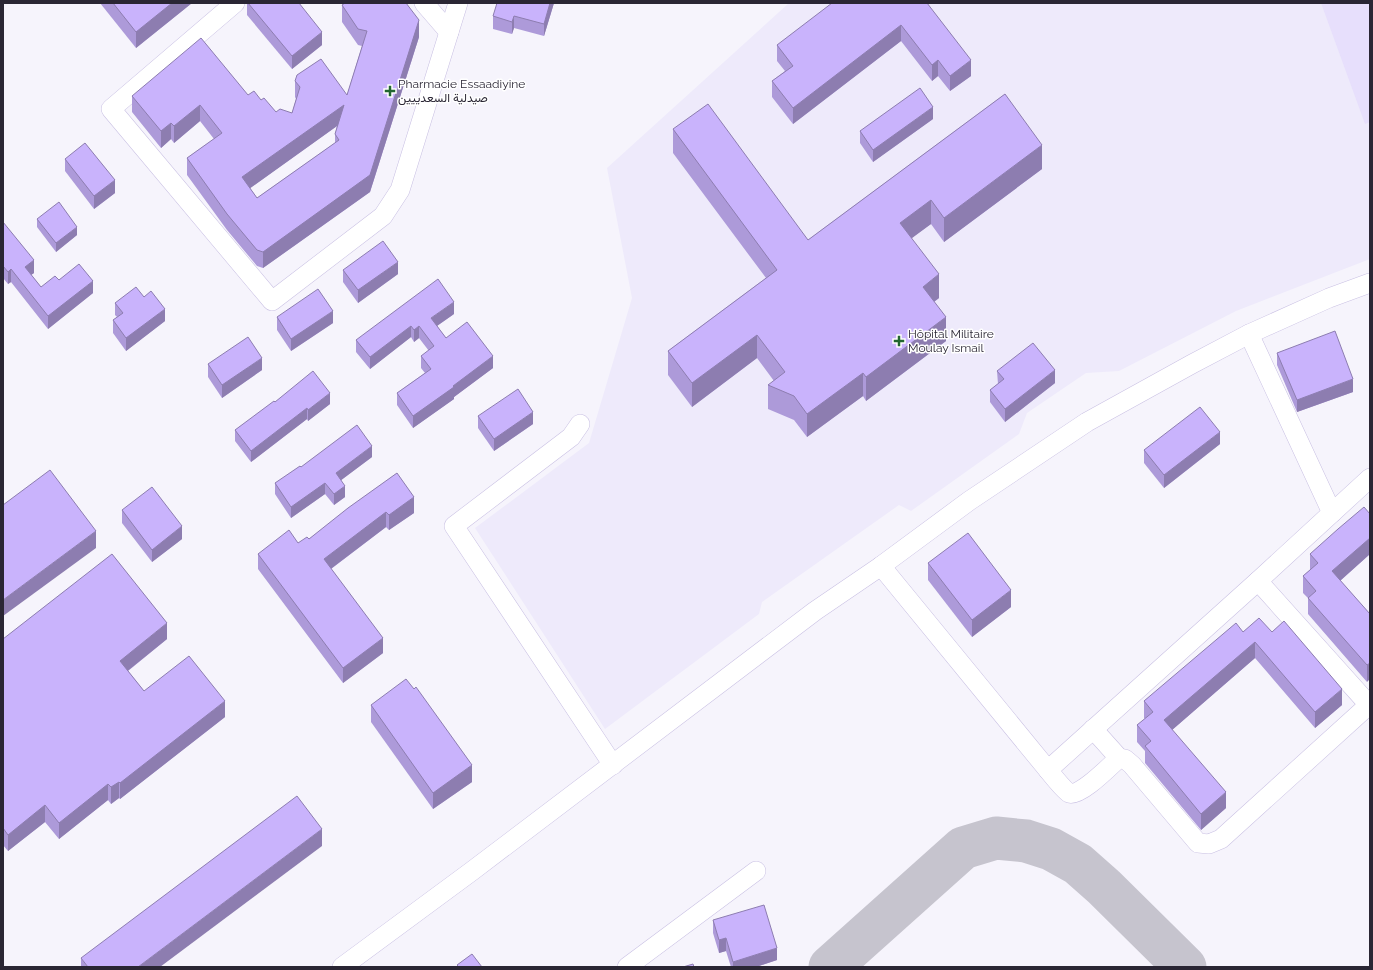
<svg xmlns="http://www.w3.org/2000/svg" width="1373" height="970" viewBox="0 0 1373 970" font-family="Raleway,Vazirmatn,sans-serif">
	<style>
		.built { fill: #eeeafb }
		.green { fill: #e7dffc }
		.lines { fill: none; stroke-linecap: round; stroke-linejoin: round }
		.taxiway { stroke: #c6c4ce; stroke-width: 43 }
		.minor-casing { stroke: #c9c0e3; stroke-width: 20 }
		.minor { stroke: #fff; stroke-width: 19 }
		.wall { fill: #ad9ad9; fill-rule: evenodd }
		.shaded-wall { fill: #8d7db0 }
		.building { fill: #c9b3fc; stroke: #8d7db0; fill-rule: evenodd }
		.poi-dot { fill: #226631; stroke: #fff; stroke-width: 1.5 }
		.labels { text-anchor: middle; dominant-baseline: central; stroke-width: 3; stroke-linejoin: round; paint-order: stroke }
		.poi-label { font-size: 12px; fill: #2a2634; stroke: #fff; text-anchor: start }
	</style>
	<rect width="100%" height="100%" fill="#f6f4fc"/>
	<path class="built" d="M 789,3 L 1370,3 L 1370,259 L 1236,311 L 1119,371 L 1086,373 L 1027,413 L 1019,434 L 911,511 L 899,505 L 762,602 L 759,614 L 605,729 L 475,528 L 589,443 L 632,298 L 607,168 Z"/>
	<path class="green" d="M 1321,3 L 1370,3 L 1370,122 L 1365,124 Z"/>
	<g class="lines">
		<path class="taxiway" d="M 830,967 L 963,848 L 996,838 L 1026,841 L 1051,849 L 1078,864 L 1104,887 L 1185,967"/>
		<defs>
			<g id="minor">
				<path d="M 235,3 L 111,109 L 272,301 L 383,216 L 400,190 L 458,3"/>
				<path d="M 424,3 L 449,32"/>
				<path d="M 1249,334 L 1332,513"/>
				<path d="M 580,424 L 571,437 L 454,526 L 613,765"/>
				<path d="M 881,566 L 1048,770 C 1052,775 1064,790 1069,793 C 1079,798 1111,765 1119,758 L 1125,759 L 1132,765 L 1198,843 L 1209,844 L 1221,839 L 1370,704"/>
				<path d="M 1258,581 L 1370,706"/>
				<path d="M 1093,729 L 1119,758"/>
				<path d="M 1048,770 L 1258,581 L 1370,478"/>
				<path d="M 342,967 L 472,871 L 815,611 L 881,566 L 969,501 L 1087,422 L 1192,364 L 1249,334 L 1329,298 L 1370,283"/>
				<path d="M 627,967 L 756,871"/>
			</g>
		</defs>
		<use href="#minor" class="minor-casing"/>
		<use href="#minor" class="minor"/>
	</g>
	<g class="wall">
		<path d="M 100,3 L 192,3 L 136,48 Z"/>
		<path d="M 247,3 L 299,3 L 322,45 L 292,69 L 247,15 Z"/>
		<path d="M 554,3 L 544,36 L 514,28 L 512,34 L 493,29 L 493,16 Z"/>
		<path d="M 927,3 L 971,76 L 950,91 L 938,76 L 932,81 L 901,41 L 793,124 L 772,97 L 772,81 L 785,71 L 777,61 L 777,45 Z"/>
		<path d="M 342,5 L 419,37 L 370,192 L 263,268 L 257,266 L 227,230 L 187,175 L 187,158 L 214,139 L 200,121 L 174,143 L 171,139 L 161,148 L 132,112 L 132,96 L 248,95 L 261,100 L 276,112 L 292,113 L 296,99 L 295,97 L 295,81 L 347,95 L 362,46 L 358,45 L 342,22 ZM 337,126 L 335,134 L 335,143 L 257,198 L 250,188 Z"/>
		<path d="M 1005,94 L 1042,169 L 944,242 L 931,224 L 911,238 L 939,298 L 934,302 L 946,341 L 866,401 L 863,396 L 807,437 L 794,420 L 768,409 L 768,385 L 774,381 L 757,358 L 692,407 L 668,375 L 668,351 L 766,278 L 673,153 L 673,129 L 808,240 Z"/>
		<path d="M 933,119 L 873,162 L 860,143 L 860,131 Z"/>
		<path d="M 65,159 L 115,193 L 94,209 L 65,171 Z"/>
		<path d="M 37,219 L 77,235 L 56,252 L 37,227 Z"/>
		<path d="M 3,222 L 34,273 L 31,275 L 41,287 L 59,280 L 93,293 L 48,329 L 11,282 L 8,284 L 3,278 Z"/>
		<path d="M 343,270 L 398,274 L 358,303 L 343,282 Z"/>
		<path d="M 144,297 L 165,321 L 126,351 L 113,333 L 113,320 L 117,317 L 115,315 L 115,303 Z"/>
		<path d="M 454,314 L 437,326 L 446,338 L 493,368 L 454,397 L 454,399 L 413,428 L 397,405 L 397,393 L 425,373 L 421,368 L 421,356 L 429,351 L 419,338 L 414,342 L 411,337 L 370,369 L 356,352 L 356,340 Z"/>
		<path d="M 277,317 L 333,323 L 291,351 L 277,330 Z"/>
		<path d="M 1277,353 L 1353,392 L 1297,412 L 1277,365 Z"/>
		<path d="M 208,364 L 262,370 L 222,398 L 208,377 Z"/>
		<path d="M 997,371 L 1055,383 L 1005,422 L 990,402 L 990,390 L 998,384 Z"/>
		<path d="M 275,402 L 330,404 L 308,421 L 307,419 L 251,462 L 235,441 L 235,430 Z"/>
		<path d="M 478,416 L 533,424 L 494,451 L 478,428 Z"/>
		<path d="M 1220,444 L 1164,488 L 1144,463 L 1144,450 Z"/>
		<path d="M 372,457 L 341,480 L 345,497 L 334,505 L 325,494 L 291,518 L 275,494 L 275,483 L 301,467 Z"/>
		<path d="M 397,473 L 414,513 L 389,530 L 386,527 L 331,569 L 383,653 L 343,683 L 258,569 L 258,554 L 298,543 L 309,539 Z"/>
		<path d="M 122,510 L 182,539 L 152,562 L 122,523 Z"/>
		<path d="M 1370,514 L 1370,554 L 1340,581 L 1370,614 L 1367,682 L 1308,614 L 1308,598 L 1303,593 L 1303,576 L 1310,570 L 1310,554 Z"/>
		<path d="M 928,563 L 1011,607 L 972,637 L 928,580 Z"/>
		<path d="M 1243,632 L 1342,705 L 1315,728 L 1255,658 L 1172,730 L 1226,808 L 1201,830 L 1145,763 L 1145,751 L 1137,742 L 1137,725 L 1145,719 L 1144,718 L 1144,701 Z"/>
		<path d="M 3,639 L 167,639 L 128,671 L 144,691 L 225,717 L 120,799 L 119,798 L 111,804 L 108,800 L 59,839 L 45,822 L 8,851 L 3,845 Z"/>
		<path d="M 371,705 L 472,782 L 433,809 L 371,722 Z"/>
		<path d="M 713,920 L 777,960 L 756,967 L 731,967 L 726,951 L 719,953 L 713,933 Z"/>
		<path d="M 81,958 L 88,967 L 81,967 Z"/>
	</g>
	<g class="shaded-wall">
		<path d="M 172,3 L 192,3 L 136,48 L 136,32 Z"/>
		<path d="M 550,3 L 554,3 L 544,36 L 544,24 Z"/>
		<path d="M 514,16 L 514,28 L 512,34 L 512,22 Z"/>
		<path d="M 419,20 L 419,37 L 370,192 L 263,268 L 263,252 Z"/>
		<path d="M 901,25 L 901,41 L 793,124 L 793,108 Z"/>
		<path d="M 322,32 L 322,45 L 292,69 L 292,56 Z"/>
		<path d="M 938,60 L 938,76 L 932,81 L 932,65 Z"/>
		<path d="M 971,60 L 971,76 L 950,91 L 950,76 Z"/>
		<path d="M 200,105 L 200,121 L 174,143 L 174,126 Z"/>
		<path d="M 344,105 L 344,121 L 242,194 L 242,177 Z"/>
		<path d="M 933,107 L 933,119 L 873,162 L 873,150 Z"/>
		<path d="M 171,123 L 171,139 L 161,148 L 161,131 Z"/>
		<path d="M 1042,145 L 1042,169 L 944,242 L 944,218 Z"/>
		<path d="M 115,180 L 115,193 L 94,209 L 94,196 Z"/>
		<path d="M 931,200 L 931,224 L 900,247 L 900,223 Z"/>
		<path d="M 77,227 L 77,235 L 56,252 L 56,243 Z"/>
		<path d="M 34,260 L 34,273 L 25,279 L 25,267 Z"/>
		<path d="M 398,262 L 398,274 L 358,303 L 358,290 Z"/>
		<path d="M 11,269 L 11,282 L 8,284 L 8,272 Z"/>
		<path d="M 939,274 L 939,298 L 923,310 L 923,287 Z"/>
		<path d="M 93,281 L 93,293 L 48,329 L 48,316 Z"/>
		<path d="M 454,302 L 454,314 L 431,330 L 431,318 Z"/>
		<path d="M 165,309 L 165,321 L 126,351 L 126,338 Z"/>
		<path d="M 333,311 L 333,323 L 291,351 L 291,339 Z"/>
		<path d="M 946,317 L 946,341 L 866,401 L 866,377 Z"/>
		<path d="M 411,326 L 411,337 L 370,369 L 370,357 Z"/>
		<path d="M 419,326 L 419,338 L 414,342 L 414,330 Z"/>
		<path d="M 757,335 L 757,358 L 692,407 L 692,383 Z"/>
		<path d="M 493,356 L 493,368 L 454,397 L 454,399 L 413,428 L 413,416 Z"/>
		<path d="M 262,358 L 262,370 L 222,398 L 222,385 Z"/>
		<path d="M 1055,370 L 1055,383 L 1005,422 L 1005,409 Z"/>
		<path d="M 863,373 L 863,396 L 807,437 L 807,414 Z"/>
		<path d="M 1353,379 L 1353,392 L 1297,412 L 1297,400 Z"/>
		<path d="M 330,393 L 330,404 L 308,421 L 308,410 Z"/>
		<path d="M 307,408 L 307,419 L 251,462 L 251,451 Z"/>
		<path d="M 533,412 L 533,424 L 494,451 L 494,439 Z"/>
		<path d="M 1220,432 L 1220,444 L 1164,488 L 1164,475 Z"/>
		<path d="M 372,446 L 372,457 L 336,484 L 336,473 Z"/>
		<path d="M 325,483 L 325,494 L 291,518 L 291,507 Z"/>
		<path d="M 345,486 L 345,497 L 334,505 L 334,494 Z"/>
		<path d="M 414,497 L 414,513 L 389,530 L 389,515 Z"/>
		<path d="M 386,512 L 386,527 L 324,574 L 324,559 Z"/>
		<path d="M 182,526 L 182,539 L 152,562 L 152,550 Z"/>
		<path d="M 96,531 L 96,548 L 3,616 L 3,600 Z"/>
		<path d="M 1370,538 L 1370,554 L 1332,588 L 1332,571 Z"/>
		<path d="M 1011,590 L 1011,607 L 972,637 L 972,620 Z"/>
		<path d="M 167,623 L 167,639 L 120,677 L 120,661 Z"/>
		<path d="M 383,638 L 383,653 L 343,683 L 343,668 Z"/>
		<path d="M 1255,642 L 1255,658 L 1164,737 L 1164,720 Z"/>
		<path d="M 1370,663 L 1370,679 L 1367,682 L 1367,665 Z"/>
		<path d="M 1342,689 L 1342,705 L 1315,728 L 1315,712 Z"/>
		<path d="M 225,701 L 225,717 L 120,799 L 120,783 Z"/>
		<path d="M 472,765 L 472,782 L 433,809 L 433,793 Z"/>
		<path d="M 119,782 L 119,798 L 111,804 L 111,787 Z"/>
		<path d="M 108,784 L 108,800 L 59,839 L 59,823 Z"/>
		<path d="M 1226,792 L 1226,808 L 1201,830 L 1201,814 Z"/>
		<path d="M 45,805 L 45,822 L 8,851 L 8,835 Z"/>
		<path d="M 322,829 L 322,846 L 160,967 L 138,967 Z"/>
		<path d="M 726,938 L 726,951 L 719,953 L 719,940 Z"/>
		<path d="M 777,948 L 777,960 L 756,967 L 733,967 L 733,962 Z"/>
	</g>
	<g class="building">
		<path d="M 113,3 L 172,3 L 136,32 Z"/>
		<path d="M 248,3 L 299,3 L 322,32 L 292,56 Z"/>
		<path d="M 345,3 L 406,3 L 419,20 L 370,175 L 263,252 L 257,250 L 227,214 L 187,158 L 222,133 L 200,105 L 174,126 L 171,123 L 161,131 L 132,96 L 201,38 L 248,95 L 254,91 L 261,100 L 264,98 L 276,112 L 280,109 L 292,113 L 300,87 L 295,81 L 297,75 L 321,59 L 347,95 L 367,31 L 358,29 L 342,5 ZM 344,105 L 335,134 L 339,140 L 257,198 L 242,177 Z"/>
		<path d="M 497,3 L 550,3 L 544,24 L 514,16 L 512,22 L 493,16 Z"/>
		<path d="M 832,3 L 927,3 L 971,60 L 950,76 L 938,60 L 932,65 L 901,25 L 793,108 L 772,81 L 793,66 L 777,45 Z"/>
		<path d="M 920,88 L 933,107 L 873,150 L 860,131 Z"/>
		<path d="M 1005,94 L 1042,145 L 944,218 L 931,200 L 900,223 L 939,274 L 923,287 L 946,317 L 866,377 L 863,373 L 807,414 L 794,396 L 768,385 L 785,372 L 757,335 L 692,383 L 668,351 L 777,270 L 673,129 L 708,104 L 808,240 Z"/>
		<path d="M 85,143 L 115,180 L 94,196 L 65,159 Z"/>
		<path d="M 59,202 L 77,227 L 56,243 L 37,219 Z"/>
		<path d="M 3,222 L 34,260 L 25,267 L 41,287 L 55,276 L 59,280 L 79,264 L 93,281 L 48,316 L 11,269 L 8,272 L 3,266 Z"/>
		<path d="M 383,241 L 398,262 L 358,290 L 343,270 Z"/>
		<path d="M 438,279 L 454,302 L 431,318 L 446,338 L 467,322 L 493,356 L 453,386 L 454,387 L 413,416 L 397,393 L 431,369 L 421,356 L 434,346 L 419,326 L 414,330 L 411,326 L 370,357 L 356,340 Z"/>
		<path d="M 136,287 L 144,297 L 151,291 L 165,309 L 126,338 L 113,320 L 123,313 L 115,303 Z"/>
		<path d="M 318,289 L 333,311 L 291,339 L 277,317 Z"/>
		<path d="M 1335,331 L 1353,379 L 1297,400 L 1277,353 Z"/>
		<path d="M 248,337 L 262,358 L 222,385 L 208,364 Z"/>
		<path d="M 1033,343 L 1055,370 L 1005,409 L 990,390 L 1004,379 L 997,371 Z"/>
		<path d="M 313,371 L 330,393 L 308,410 L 307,408 L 251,451 L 235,430 L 274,401 L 275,402 Z"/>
		<path d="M 518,389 L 533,412 L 494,439 L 478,416 Z"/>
		<path d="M 1200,407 L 1220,432 L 1164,475 L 1144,450 Z"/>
		<path d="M 357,425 L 372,446 L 336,473 L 345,486 L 334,494 L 325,483 L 291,507 L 275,483 L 300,466 L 301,467 Z"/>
		<path d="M 50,470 L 96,531 L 3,600 L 3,505 Z"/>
		<path d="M 397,473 L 414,497 L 389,515 L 386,512 L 324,559 L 383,638 L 343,668 L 258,554 L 289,530 L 298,543 L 307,537 L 309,539 L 348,508 Z"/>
		<path d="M 152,487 L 182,526 L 152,550 L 122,510 Z"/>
		<path d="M 1364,507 L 1370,514 L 1370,538 L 1332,571 L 1370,614 L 1370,663 L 1367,665 L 1308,598 L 1316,591 L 1303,576 L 1318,563 L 1310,554 L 1338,529 Z"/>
		<path d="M 968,533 L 1011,590 L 972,620 L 928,563 Z"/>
		<path d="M 112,554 L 167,623 L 120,661 L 144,691 L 189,656 L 225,701 L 120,783 L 119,782 L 111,787 L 108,784 L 59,823 L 45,805 L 8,835 L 3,828 L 3,639 Z"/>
		<path d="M 1259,618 L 1272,632 L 1284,621 L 1342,689 L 1315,712 L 1255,642 L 1164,720 L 1226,792 L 1201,814 L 1145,746 L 1151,741 L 1137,725 L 1153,712 L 1144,701 L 1236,623 L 1243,632 Z"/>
		<path d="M 406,679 L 414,689 L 416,687 L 472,765 L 433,793 L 371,705 Z"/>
		<path d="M 297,796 L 322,829 L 138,967 L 88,967 L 81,958 Z"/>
		<path d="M 764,905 L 777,948 L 733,962 L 726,938 L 719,940 L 713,920 Z"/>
		<path d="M 472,954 L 482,967 L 459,967 L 457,965 Z"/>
		<path d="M 693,964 L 694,967 L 683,967 Z"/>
	</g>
	<g class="poi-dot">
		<path d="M388 85h4v4h4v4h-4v4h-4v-4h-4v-4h4z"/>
		<path d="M897 335h4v4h4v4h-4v4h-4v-4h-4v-4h4z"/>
	</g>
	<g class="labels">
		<g class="poi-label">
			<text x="398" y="84">Pharmacie Essaadiyine<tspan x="398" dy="14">صيدلية السعدييين</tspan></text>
			<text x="908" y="334">Hôpital Militaire<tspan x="908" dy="14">Moulay Ismail</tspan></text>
		</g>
	</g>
	<rect width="1373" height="970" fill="none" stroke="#2a2634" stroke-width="8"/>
</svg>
